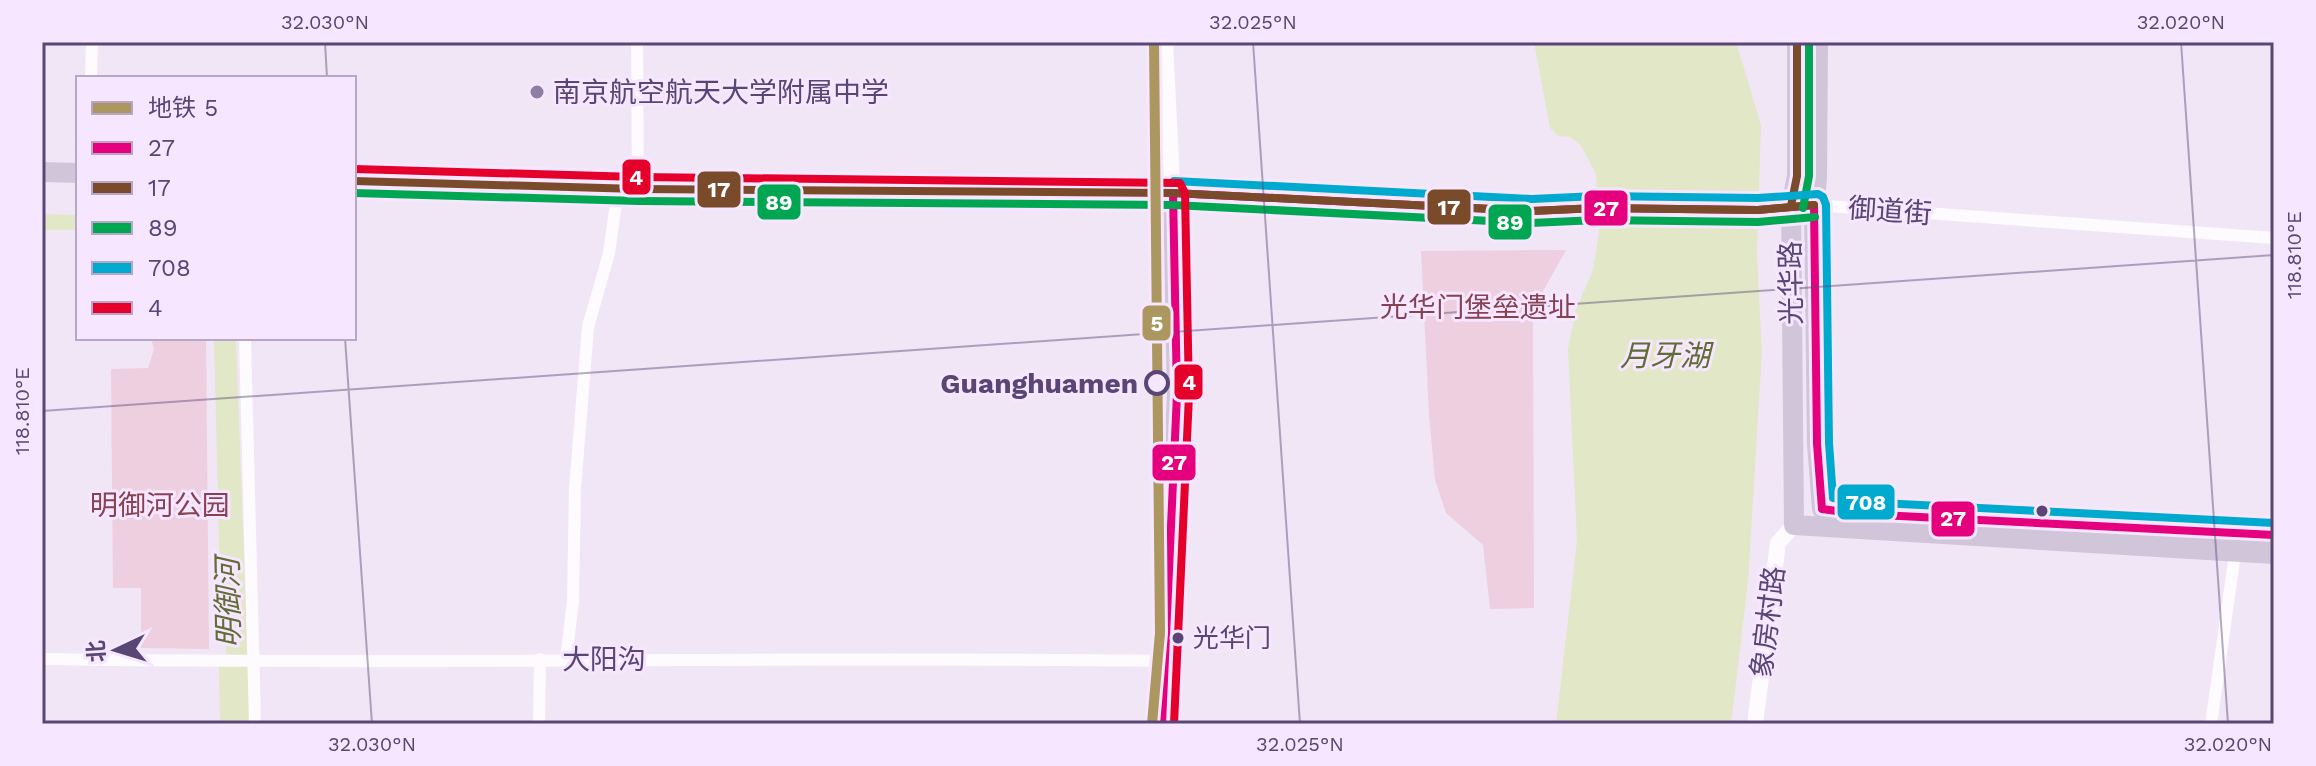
<svg xmlns="http://www.w3.org/2000/svg" width="2316" height="766" viewBox="0 0 2316 766" font-family="'Work Sans','Noto Sans SC',sans-serif">
	<style>
		.green { fill: #eecfdf }
		.water { fill: #e2e7c7 }
		.lines { fill: none; stroke-linecap: round; stroke-linejoin: round }
		.river { stroke: #e2e7c7; stroke-width: 20 }
		.minor { stroke: #fdfbfe; stroke-width: 12 }
		.tertiary { stroke: #fdfbfe; stroke-width: 16 }
		.primary { stroke: #d1c5da; stroke-width: 20 }
		.bus-1-casing { stroke: #f7e6ff; stroke-width: 14 }
		.bus-2-casing { stroke: #f7e6ff; stroke-width: 14 }
		.bus-3-casing { stroke: #f7e6ff; stroke-width: 14 }
		.bus-4-casing { stroke: #f7e6ff; stroke-width: 14 }
		.bus-5-casing { stroke: #f7e6ff; stroke-width: 14 }
		.bus-1 { stroke: #e5007d; stroke-width: 8 }
		.bus-2 { stroke: #7a4b2a; stroke-width: 8 }
		.bus-3 { stroke: #00a651; stroke-width: 8 }
		.bus-4 { stroke: #00a9ce; stroke-width: 8 }
		.bus-5 { stroke: #e4002b; stroke-width: 8 }
		.metro-1-casing { stroke: #f7e6ff; stroke-width: 16 }
		.metro-1 { stroke: #ad9761; stroke-width: 10 }
		.ticks { fill: none; stroke: #594674; stroke-width: 2; stroke-opacity: 0.45 }
		.poi-dot { fill: #8e7ea2; stroke: #f7e6ff; stroke-width: 3 }
		.stop-dot { fill: #f7e6ff; stroke: #594674; stroke-width: 4 }
		.bus-dot { fill: #594674; stroke: #f7e6ff; stroke-width: 3 }
		.labels { text-anchor: middle; dominant-baseline: central; stroke-width: 6; stroke-linejoin: round; paint-order: stroke }
		.bus-label { font-size: 26px; fill: #594674; stroke: #f7e6ff; text-anchor: start }
		.poi-label { font-size: 28px; fill: #594674; stroke: #f7e6ff; text-anchor: start }
		.street-label { font-size: 28px; fill: #594674; stroke: #f7e6ff }
		.park-label { font-size: 28px; fill: #874252; stroke: #f7e6ff }
		.stop-label { font-size: 28px; font-weight: bold; fill: #594674; stroke: #f7e6ff; text-anchor: end }
		.water-label { font-size: 30px; font-style: italic; fill: #606d34; stroke: #f7e6ff }
		.line-badge { stroke: #f7e6ff; stroke-width: 3 }
		.badge-label { font-size: 22px; text-anchor: middle; font-weight: bold; fill: #fff }
		.neatline { fill: none; stroke: #594674; stroke-width: 3 }
		.ticks-label { font-size: 20px; text-anchor: middle; fill: #594674 }
	</style>
	<rect width="100%" height="100%" fill="#f1e6f6"/>
	<g class="green">
		<path d="M 1566,250 L 1533,309 L 1534,608 L 1490,609 L 1483,545 L 1446,513 L 1435,480 L 1429,415 L 1421,251 Z"/>
		<path d="M 151,338 L 206,338 L 209,649 L 141,648 L 141,588 L 113,588 L 111,369 L 148,368 L 154,349 Z"/>
	</g>
	<g class="water">
		<path d="M 1534,42 L 1736,42 L 1761,125 L 1757,255 L 1762,352 L 1748,582 L 1731,724 L 1556,724 L 1577,541 L 1568,349 L 1576,310 L 1593,270 L 1599,233 L 1596,174 L 1580,144 L 1570,137 L 1558,136 L 1550,128 Z"/>
		<path d="M 42,214 L 78,215 L 78,230 L 42,230 Z"/>
		<path d="M 214,338 L 236,338 L 250,724 L 231,724 L 219,544 Z"/>
	</g>
	<g class="lines">
		<path class="river" d="M 229,668 L 230,724"/>
		<g class="minor">
			<path d="M 637,42 L 638,189"/>
			<path d="M 91,78 L 92,42"/>
			<path d="M 1814,205 L 2274,238"/>
			<path d="M 245,338 L 255,724"/>
			<path d="M 42,659 C 417,665 791,656 1166,661"/>
			<path d="M 566,659 L 573,601 L 575,489 L 588,327 L 609,253 L 618,189"/>
			<path d="M 539,724 L 540,659"/>
			<path d="M 2211,724 L 2236,547"/>
		</g>
		<g class="tertiary">
			<path d="M 1165,42 L 1173,203"/>
			<path d="M 1755,724 L 1778,543 L 1794,525"/>
		</g>
		<g class="primary">
			<path d="M 1797,42 L 1797,176 L 1791,206 L 1794,525 L 2274,554"/>
			<path d="M 42,172 L 78,173"/>
			<path d="M 354,181 L 638,189 L 1186,194"/>
			<path d="M 1814,218 L 1817,177 L 1818,42"/>
			<path d="M 1162,724 L 1177,394 L 1173,193 L 1532,211 L 1597,208 L 1758,210 L 1814,205 L 1817,444 L 1822,509 L 1860,514 L 2274,535"/>
		</g>
		<defs>
			<path id="bus-1" d="M 1162,724 L 1177,394 L 1173,193 L 1532,211 L 1597,208 L 1758,210 L 1814,205 L 1817,444 L 1822,509 L 1860,514 L 2274,535"/>
			<g id="bus-2">
				<path d="M 354,181 L 638,189 L 1173,193 L 1532,211 L 1597,208 L 1758,210 L 1814,205"/>
				<path d="M 1791,206 L 1797,176 L 1797,42"/>
			</g>
			<g id="bus-3">
				<path d="M 354,193 L 638,201 L 1173,205 L 1531,223 L 1597,220 L 1758,222 L 1815,217"/>
				<path d="M 1803,208 L 1809,176 L 1809,42"/>
			</g>
			<path id="bus-4" d="M 1174,181 L 1532,199 L 1597,196 L 1758,198 L 1818,194 L 1823,197 L 1826,205 L 1829,443 L 1833,498 L 1861,502 L 2274,523"/>
			<path id="bus-5" d="M 354,169 L 638,177 L 1180,183 L 1185,193 L 1189,395 L 1174,724"/>
		</defs>
		<use href="#bus-1" class="bus-1-casing"/>
		<use href="#bus-2" class="bus-2-casing"/>
		<use href="#bus-3" class="bus-3-casing"/>
		<use href="#bus-4" class="bus-4-casing"/>
		<use href="#bus-5" class="bus-5-casing"/>
		<use href="#bus-1" class="bus-1"/>
		<use href="#bus-2" class="bus-2"/>
		<use href="#bus-3" class="bus-3"/>
		<use href="#bus-4" class="bus-4"/>
		<use href="#bus-5" class="bus-5"/>
		<defs>
			<path id="metro-1" d="M 1152,724 L 1160,633 L 1154,42"/>
		</defs>
		<use href="#metro-1" class="metro-1-casing"/>
		<use href="#metro-1" class="metro-1"/>
	</g>
	<path class="ticks" d="M 325,42 L 327,78M 1253,42 L 1300,724M 2181,42 L 2228,724M 345,338 L 372,724M 42,411 L 2274,255"/>
	<circle class="poi-dot" cx="537" cy="92" r="8"/>
	<circle class="stop-dot" cx="1157" cy="383" r="11"/>
	<g class="bus-dot">
		<circle cx="2042" cy="511" r="7"/>
		<circle cx="1178" cy="638" r="7"/>
	</g>
	<g class="labels">
		<g class="bus-label">
			<text x="1193" y="638">光华门</text>
		</g>
		<g class="poi-label">
			<text x="553" y="92">南京航空航天大学附属中学</text>
		</g>
		<g class="street-label">
			<text transform="translate(1890 211) rotate(4)">御道街</text>
			<text transform="translate(1791 283) rotate(-91)">光华路</text>
			<text transform="translate(1768 622) rotate(-83)">象房村路</text>
			<text x="604" y="659">大阳沟</text>
		</g>
		<g class="park-label">
			<text x="1478" y="307">光华门堡垒遗址</text>
			<text x="160" y="505">明御河公园</text>
		</g>
		<g class="stop-label">
			<text x="1138" y="383">Guanghuamen</text>
		</g>
		<g class="water-label">
			<text x="1665" y="355">月牙湖</text>
			<text transform="translate(228 603) rotate(-91)">明御河</text>
		</g>
	</g>
	<g class="line-badge">
		<rect x="621" y="158" width="31" height="38" rx="8" fill="#e4002b"/>
		<rect x="696" y="170" width="46" height="39" rx="8" fill="#7a4b2a"/>
		<rect x="756" y="183" width="46" height="38" rx="8" fill="#00a651"/>
		<rect x="1426" y="188" width="46" height="38" rx="8" fill="#7a4b2a"/>
		<rect x="1583" y="189" width="46" height="38" rx="8" fill="#e5007d"/>
		<rect x="1487" y="203" width="46" height="38" rx="8" fill="#00a651"/>
		<rect x="1141" y="304" width="31" height="38" rx="8" fill="#ad9761"/>
		<rect x="1173" y="363" width="31" height="38" rx="8" fill="#e4002b"/>
		<rect x="1151" y="443" width="46" height="39" rx="8" fill="#e5007d"/>
		<rect x="1836" y="483" width="60" height="38" rx="8" fill="#00a9ce"/>
		<rect x="1930" y="500" width="46" height="38" rx="8" fill="#e5007d"/>
	</g>
	<g class="badge-label">
		<text x="636" y="185">4</text>
		<text x="719" y="197">17</text>
		<text x="779" y="210">89</text>
		<text x="1449" y="215">17</text>
		<text x="1606" y="216">27</text>
		<text x="1510" y="230">89</text>
		<text x="1157" y="331">5</text>
		<text x="1189" y="390">4</text>
		<text x="1174" y="470">27</text>
		<text x="1866" y="510">708</text>
		<text x="1953" y="526">27</text>
	</g>
	<rect width="2316" height="766" fill="none" stroke="#f7e6ff" stroke-width="88"/>
	<rect x="76" y="76" width="280" height="264" fill="#f7e6ff" stroke="#b8a6c7" stroke-width="2"/>
	<rect x="92" y="102" width="40" height="12" fill="#ad9761" stroke="#b8a6c7" stroke-width="2"/>
	<text x="148" y="116" font-size="24" fill="#594674">地铁 5</text>
	<rect x="92" y="142" width="40" height="12" fill="#e5007d" stroke="#b8a6c7" stroke-width="2"/>
	<text x="148" y="156" font-size="24" fill="#594674">27</text>
	<rect x="92" y="182" width="40" height="12" fill="#7a4b2a" stroke="#b8a6c7" stroke-width="2"/>
	<text x="148" y="196" font-size="24" fill="#594674">17</text>
	<rect x="92" y="222" width="40" height="12" fill="#00a651" stroke="#b8a6c7" stroke-width="2"/>
	<text x="148" y="236" font-size="24" fill="#594674">89</text>
	<rect x="92" y="262" width="40" height="12" fill="#00a9ce" stroke="#b8a6c7" stroke-width="2"/>
	<text x="148" y="276" font-size="24" fill="#594674">708</text>
	<rect x="92" y="302" width="40" height="12" fill="#e4002b" stroke="#b8a6c7" stroke-width="2"/>
	<text x="148" y="316" font-size="24" fill="#594674">4</text>
	<g transform="translate(116 650) rotate(266)" stroke="#f7e6ff" stroke-width="6" paint-order="stroke">
	<path d="M0-6L14 30L0 20L-14 30Z" fill="#594674"/>
	<text y="-12" font-size="22" font-weight="bold" text-anchor="middle" fill="#594674">北</text>
	</g>
	<rect x="44" y="44" width="2228" height="678" class="neatline"/>
	<g class="ticks-label">
		<text x="325" y="29">32.030°N</text>
		<text x="1253" y="29">32.025°N</text>
		<text x="2181" y="29">32.020°N</text>
		<text transform="translate(2294 255) rotate(-90)" y="7">118.810°E</text>
		<text transform="translate(22 411) rotate(-90)" y="7">118.810°E</text>
		<text x="372" y="751">32.030°N</text>
		<text x="1300" y="751">32.025°N</text>
		<text x="2228" y="751">32.020°N</text>
	</g>
</svg>
